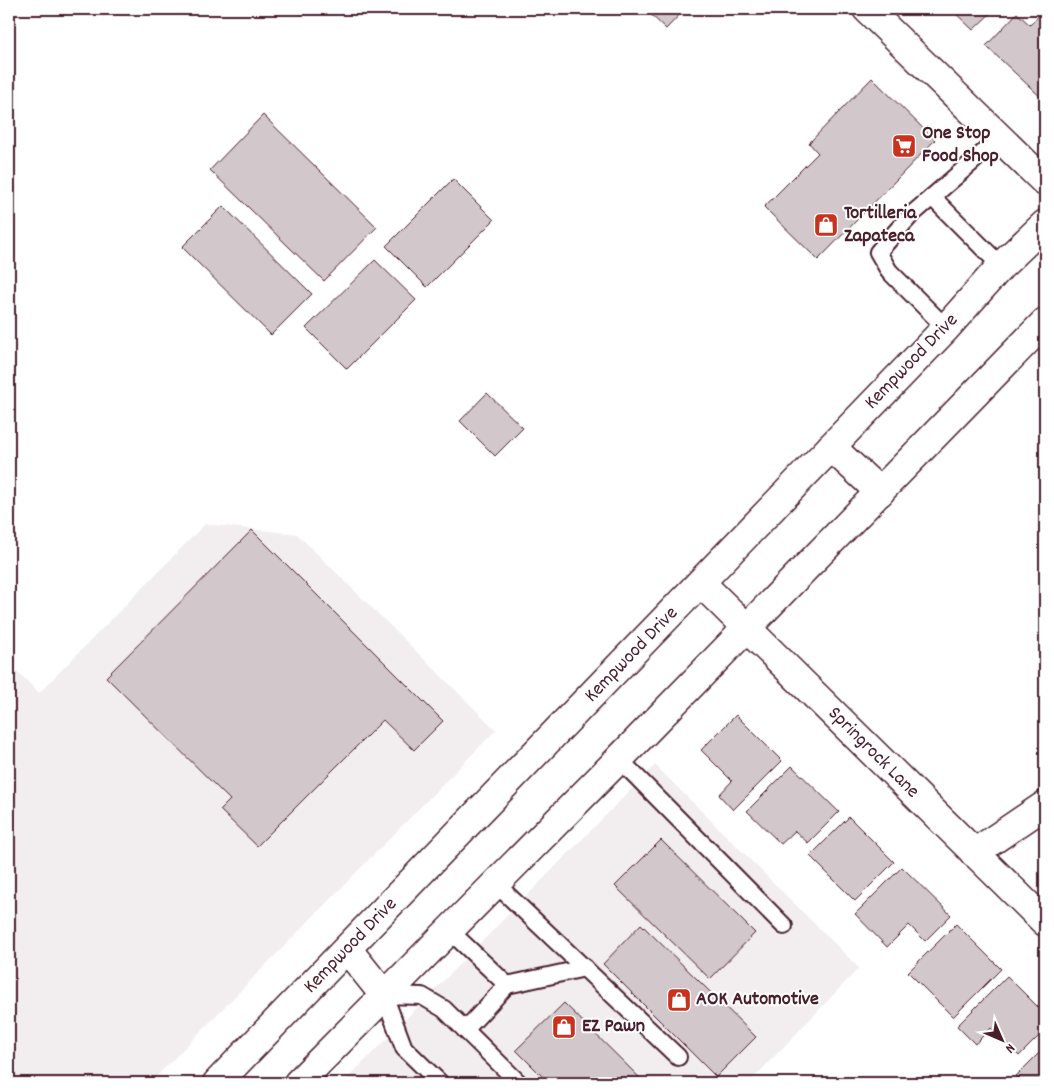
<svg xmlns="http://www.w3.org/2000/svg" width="1054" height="1092" viewBox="0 0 1054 1092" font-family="Dekko,sans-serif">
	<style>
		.built { fill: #f2eeef }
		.building { fill: #d2c7cb; stroke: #4a1f2b }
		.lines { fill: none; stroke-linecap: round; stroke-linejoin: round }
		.service-casing { stroke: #4a1f2b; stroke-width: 20 }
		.minor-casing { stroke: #4a1f2b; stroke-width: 31 }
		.tertiary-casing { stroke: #4a1f2b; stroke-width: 31 }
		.secondary-casing { stroke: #4a1f2b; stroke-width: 31 }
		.service { stroke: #fff; stroke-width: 16 }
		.minor { stroke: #fff; stroke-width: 28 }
		.tertiary { stroke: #fff; stroke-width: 28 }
		.secondary { stroke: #fff; stroke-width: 28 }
		.labels { text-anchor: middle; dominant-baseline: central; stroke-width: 4; stroke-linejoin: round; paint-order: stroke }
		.poi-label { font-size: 20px; font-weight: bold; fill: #4a1f2b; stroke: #fff; text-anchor: start }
		.street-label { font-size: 20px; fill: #4a1f2b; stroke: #fff }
	</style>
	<rect width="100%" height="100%" fill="#fff"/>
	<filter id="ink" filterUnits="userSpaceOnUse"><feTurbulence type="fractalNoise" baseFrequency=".02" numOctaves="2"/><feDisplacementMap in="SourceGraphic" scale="10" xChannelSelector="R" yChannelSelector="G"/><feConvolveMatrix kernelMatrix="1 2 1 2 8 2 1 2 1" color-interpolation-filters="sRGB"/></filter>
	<g filter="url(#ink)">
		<g class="built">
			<path d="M 205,524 L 297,534 L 496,730 L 150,1083 L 9,1083 L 9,663 L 39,693 Z"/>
			<path d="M 655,765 L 859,968 L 749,1083 L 343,1083 Z"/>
		</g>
		<g class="building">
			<path d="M 645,9 L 685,9 L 666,29 Z"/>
			<path d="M 951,9 L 995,9 L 973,30 Z"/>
			<path d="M 1043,9 L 1045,9 L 1045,101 L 986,46 L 1017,13 L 1030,25 L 1044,10 Z"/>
			<path d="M 872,78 L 935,140 L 818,260 L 764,207 L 818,153 L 809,143 Z"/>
			<path d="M 263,115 L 377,227 L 324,281 L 210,170 Z"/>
			<path d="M 453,179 L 494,220 L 427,287 L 386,246 Z"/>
			<path d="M 223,206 L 312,294 L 271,335 L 182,247 Z"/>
			<path d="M 375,260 L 416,300 L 347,369 L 306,328 Z"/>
			<path d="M 487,393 L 523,428 L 495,456 L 460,421 Z"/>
			<path d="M 252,530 L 443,721 L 414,750 L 383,720 L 257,846 L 220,810 L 230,800 L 106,677 Z"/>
			<path d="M 736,715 L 782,761 L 733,810 L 719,795 L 732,781 L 701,750 Z"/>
			<path d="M 792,766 L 839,812 L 808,843 L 795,831 L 781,844 L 747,811 Z"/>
			<path d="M 849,817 L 894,862 L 855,901 L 810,856 Z"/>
			<path d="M 661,840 L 755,933 L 710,979 L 615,886 Z"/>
			<path d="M 902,867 L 951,915 L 925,941 L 909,925 L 887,947 L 855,914 Z"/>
			<path d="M 641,924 L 756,1037 L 716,1077 L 603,964 Z"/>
			<path d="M 956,924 L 1001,969 L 953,1017 L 908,972 Z"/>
			<path d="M 1007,976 L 1045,1014 L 1045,1030 L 1019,1056 L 991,1028 L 975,1044 L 957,1026 Z"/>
			<path d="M 564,1003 L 645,1083 L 549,1083 L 516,1050 Z"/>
			<path d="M 1045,1047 L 1045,1083 L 1024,1083 L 1016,1076 Z"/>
		</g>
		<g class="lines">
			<defs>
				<g id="service">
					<path d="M 932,197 L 1000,138"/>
					<path d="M 946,328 L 889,271 L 878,252 L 910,216 L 932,197 L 1001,266"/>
					<path d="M 619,759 L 784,926"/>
					<path d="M 496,884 L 678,1057"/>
					<path d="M 449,930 L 507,985 L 465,1030"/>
					<path d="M 507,985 L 585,968"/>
					<path d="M 440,1083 L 404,1048 L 384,995 L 422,996 L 444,1009 L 519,1083"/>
				</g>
				<g id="minor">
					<path d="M 701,583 L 1045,922"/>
					<path d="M 974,853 L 1045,805"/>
				</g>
				<path id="tertiary" d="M 867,9 L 1045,182"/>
				<g id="secondary">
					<path d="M 831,447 L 880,492"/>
					<path d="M 348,950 L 384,995"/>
					<path d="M 217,1083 L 946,328 L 1001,266 L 1045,224"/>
					<path d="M 298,1083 L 619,759 L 1045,322"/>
				</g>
			</defs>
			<use href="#service" class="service-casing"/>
			<use href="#minor" class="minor-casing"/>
			<use href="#tertiary" class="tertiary-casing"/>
			<use href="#secondary" class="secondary-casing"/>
			<use href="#service" class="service"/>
			<use href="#minor" class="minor"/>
			<use href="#tertiary" class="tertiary"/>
			<use href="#secondary" class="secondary"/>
		</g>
	</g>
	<defs>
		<symbol id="supermarket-square" viewBox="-11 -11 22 22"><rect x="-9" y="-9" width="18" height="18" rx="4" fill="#c8321e" stroke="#fff"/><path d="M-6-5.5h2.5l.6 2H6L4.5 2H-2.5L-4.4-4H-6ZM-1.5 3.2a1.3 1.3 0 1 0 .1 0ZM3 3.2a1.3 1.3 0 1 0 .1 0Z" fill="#fff"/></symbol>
		<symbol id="shop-square" viewBox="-11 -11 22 22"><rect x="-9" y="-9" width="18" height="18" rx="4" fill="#c8321e" stroke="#fff"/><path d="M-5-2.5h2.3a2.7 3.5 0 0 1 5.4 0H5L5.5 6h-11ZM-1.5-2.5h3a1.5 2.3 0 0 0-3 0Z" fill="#fff"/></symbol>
	</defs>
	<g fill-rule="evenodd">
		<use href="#supermarket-square" x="890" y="132" width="28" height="28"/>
		<use href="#shop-square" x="812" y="211" width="28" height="28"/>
		<use href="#shop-square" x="665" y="986" width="28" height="28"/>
		<use href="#shop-square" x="550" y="1013" width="28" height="28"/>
	</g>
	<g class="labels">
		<g class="poi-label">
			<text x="922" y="134">One Stop<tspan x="922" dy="23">Food Shop</tspan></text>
			<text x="844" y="214">Tortilleria<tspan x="844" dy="23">Zapateca</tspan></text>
			<text x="696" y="1000">AOK Automotive</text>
			<text x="582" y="1027">EZ Pawn</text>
		</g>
		<g class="street-label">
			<text transform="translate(912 362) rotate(-46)">Kempwood Drive</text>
			<text transform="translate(632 655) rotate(-46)">Kempwood Drive</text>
			<text transform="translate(873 753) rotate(45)">Springrock Lane</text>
			<text transform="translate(351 946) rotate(-46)">Kempwood Drive</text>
		</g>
	</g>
	<rect width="1054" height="1092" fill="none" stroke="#fff" stroke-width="30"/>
	<rect x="15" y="15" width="1024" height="1062" fill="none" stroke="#4a1f2b" stroke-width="2" filter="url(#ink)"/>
	<g transform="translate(1002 1040) rotate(135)" stroke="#ffffff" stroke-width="4" paint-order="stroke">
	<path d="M0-4L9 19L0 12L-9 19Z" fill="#4a1f2b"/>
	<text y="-8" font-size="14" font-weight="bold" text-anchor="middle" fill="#4a1f2b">N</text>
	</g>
</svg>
